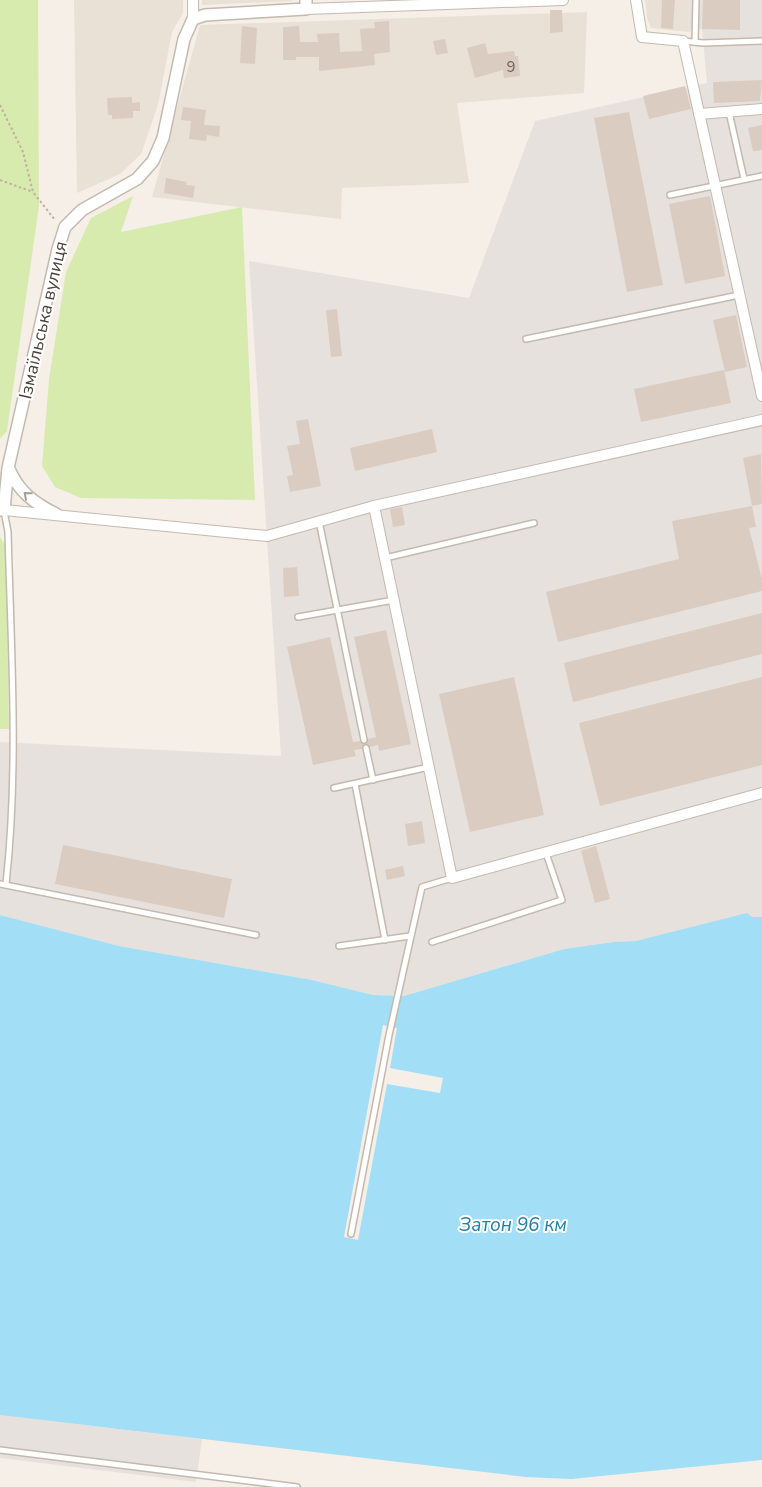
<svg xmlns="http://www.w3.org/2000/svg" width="762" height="1487" viewBox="0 0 762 1487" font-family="'Nunito Sans',sans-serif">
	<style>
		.residential { fill: #e9e1d6 }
		.industrial { fill: #e7e1dd }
		.green { fill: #d8ebaf }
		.water { fill: #a2def5 }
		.pier { fill: #f5efe8 }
		.building { fill: #daccc0 }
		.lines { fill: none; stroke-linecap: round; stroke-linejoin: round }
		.service-casing { stroke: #c4b9ad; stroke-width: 8 }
		.minor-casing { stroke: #c4b9ad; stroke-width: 12 }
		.tertiary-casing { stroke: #c4b9ad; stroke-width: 14 }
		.path { stroke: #c4b09a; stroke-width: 2; stroke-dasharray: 2.5 2.5; stroke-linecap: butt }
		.service { stroke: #fff; stroke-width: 5 }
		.minor { stroke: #fff; stroke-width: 10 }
		.tertiary { stroke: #fff; stroke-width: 11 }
		.oneway { stroke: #a49f9a }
		.labels { text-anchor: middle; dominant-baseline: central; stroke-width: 4; stroke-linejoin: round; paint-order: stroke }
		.number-label { font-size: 15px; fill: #6d6258 }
		.street-label { font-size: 18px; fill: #493f36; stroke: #fff }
		.water-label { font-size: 19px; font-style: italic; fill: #257ea2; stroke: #fff }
	</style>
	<rect width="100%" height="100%" fill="#f5efe8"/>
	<g class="residential">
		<path d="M 74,0 L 183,0 L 183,13 L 172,32 L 158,105 L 141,154 L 120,174 L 77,193 Z"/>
		<path d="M 202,0 L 292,0 L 292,1 L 202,5 Z"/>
		<path d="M 645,0 L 689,0 L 688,32 L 651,28 L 647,18 Z"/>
		<path d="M 587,12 L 584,93 L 457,103 L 469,183 L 342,188 L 341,219 L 152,197 L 200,25 Z"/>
	</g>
	<g class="industrial">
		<path d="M 689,0 L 762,0 L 762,917 L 752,917 L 636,941 L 613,942 L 564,949 L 404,996 L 373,995 L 312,980 L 119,946 L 0,915 L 0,742 L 281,756 L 249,261 L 469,298 L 535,121 L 707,83 L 702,29 L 688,32 Z"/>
		<path d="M 0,1415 L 202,1439 L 196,1482 L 0,1458 Z"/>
	</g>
	<g class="green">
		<path d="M 0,0 L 38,0 L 39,206 L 7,431 L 0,439 Z"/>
		<path d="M 133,196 L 121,232 L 242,207 L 255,500 L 81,498 L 55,487 L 42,466 L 49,379 L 66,272 L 91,218 Z"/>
		<path d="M 0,537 L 6,546 L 9,729 L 0,729 Z"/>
	</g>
	<path class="water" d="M 747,913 L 752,917 L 762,917 L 762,1460 L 571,1479 L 526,1477 L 0,1415 L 0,915 L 119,946 L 312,980 L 373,995 L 404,996 L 564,949 L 613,942 L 636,941 Z"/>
	<path class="pier" d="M 383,1025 L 397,1028 L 390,1068 L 443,1078 L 440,1093 L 387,1084 L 358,1240 L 344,1237 Z"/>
	<g class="building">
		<path d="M 662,0 L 675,0 L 673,29 L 661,28 Z"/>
		<path d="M 703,0 L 740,0 L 740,30 L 702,29 Z"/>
		<path d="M 550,10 L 562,10 L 563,32 L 550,33 Z"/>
		<path d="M 389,21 L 390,52 L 374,54 L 375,65 L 319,71 L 319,57 L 296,57 L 296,60 L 283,60 L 283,27 L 299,26 L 300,42 L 318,42 L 317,34 L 339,33 L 340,52 L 362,51 L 360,29 L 375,28 L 374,22 Z"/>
		<path d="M 242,26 L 257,28 L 255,64 L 240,63 Z"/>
		<path d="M 445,39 L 448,53 L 436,55 L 433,41 Z"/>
		<path d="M 485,43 L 488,54 L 514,51 L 515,56 L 518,56 L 520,76 L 504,78 L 503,70 L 475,78 L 467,48 Z"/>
		<path d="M 762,80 L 760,101 L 714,103 L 713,82 Z"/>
		<path d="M 685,86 L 691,109 L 649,119 L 643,96 Z"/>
		<path d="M 132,97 L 132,103 L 140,102 L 140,111 L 133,111 L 133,118 L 112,119 L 112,115 L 108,115 L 107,98 Z"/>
		<path d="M 183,107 L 206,110 L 204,125 L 220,126 L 219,137 L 207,135 L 206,141 L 189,139 L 191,121 L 181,120 Z"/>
		<path d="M 629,112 L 663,285 L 627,292 L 594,118 Z"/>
		<path d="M 762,125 L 762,150 L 753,151 L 748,128 Z"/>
		<path d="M 166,178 L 187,182 L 186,185 L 195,186 L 193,198 L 164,193 Z"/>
		<path d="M 710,196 L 725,276 L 685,284 L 669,204 Z"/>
		<path d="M 337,309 L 342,356 L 331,357 L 326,310 Z"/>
		<path d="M 736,315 L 747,367 L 725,372 L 713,320 Z"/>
		<path d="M 724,370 L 731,403 L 641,422 L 634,389 Z"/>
		<path d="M 308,419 L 321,486 L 290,492 L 287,476 L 293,475 L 287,446 L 300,444 L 296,421 Z"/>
		<path d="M 432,429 L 437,452 L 355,471 L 350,448 Z"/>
		<path d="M 761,454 L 762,504 L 752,506 L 743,458 Z"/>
		<path d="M 752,506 L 756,527 L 749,528 L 762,579 L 762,591 L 558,642 L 546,592 L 679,559 L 672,521 Z"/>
		<path d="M 402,507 L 405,525 L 393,527 L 390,509 Z"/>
		<path d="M 297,567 L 299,596 L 284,597 L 283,568 Z"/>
		<path d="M 762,613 L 762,654 L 573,702 L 564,663 Z"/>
		<path d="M 386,630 L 411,744 L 379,751 L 378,745 L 370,747 L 366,744 L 368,739 L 376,737 L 354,637 Z"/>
		<path d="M 330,637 L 353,742 L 360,741 L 364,744 L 362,749 L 354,750 L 356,756 L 313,765 L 287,647 Z"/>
		<path d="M 514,677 L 544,815 L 470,832 L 439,694 Z"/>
		<path d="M 762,677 L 762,765 L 600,806 L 579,723 Z"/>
		<path d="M 422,821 L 425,843 L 408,846 L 405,824 Z"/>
		<path d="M 63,845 L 232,879 L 224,918 L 55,884 Z"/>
		<path d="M 596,846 L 610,899 L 595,903 L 581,851 Z"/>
		<path d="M 403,866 L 405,876 L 387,880 L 385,870 Z"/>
	</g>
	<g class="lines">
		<defs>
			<g id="service">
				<path d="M 683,41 L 703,43 L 762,41"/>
				<path d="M 695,42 L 696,0"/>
				<path d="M 729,112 L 744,179"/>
				<path d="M 670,195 L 762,176"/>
				<path d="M 526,339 L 739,295"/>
				<path d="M 4,511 L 8,532 C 11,649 19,767 6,884"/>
				<path d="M 319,521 L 364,740"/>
				<path d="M 385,558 L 534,523"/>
				<path d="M 298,617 L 394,600"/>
				<path d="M 366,748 L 373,780"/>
				<path d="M 355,784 L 385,940"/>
				<path d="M 334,788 L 429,767"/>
				<path d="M 0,884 L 256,935"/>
				<path d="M 432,942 L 562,900 L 546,853"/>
				<path d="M 339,946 L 410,936"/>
				<path d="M 351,1234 L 389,1035 L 422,887 L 452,878"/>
				<path d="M 0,1450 L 297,1487"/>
			</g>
			<g id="minor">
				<path d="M 636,0 L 642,37 L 683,41 L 762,396"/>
				<path d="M 306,9 L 563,0"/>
				<path d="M 193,19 L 193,0"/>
				<path d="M 699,114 L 762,109"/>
				<path d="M 374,506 L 452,878 L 762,793"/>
				<path d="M 4,510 L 267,536 L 374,506 L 762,420"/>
			</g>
			<g id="tertiary">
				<path d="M 9,469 C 19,492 34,503 56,514"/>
				<path d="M 0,510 L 4,510 L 8,468 L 58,249 L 65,227 L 82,210 L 137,179 L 153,161 L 163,138 L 184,39 L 193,19 L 205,15 L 306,9 L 306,0"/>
			</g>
		</defs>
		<use href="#service" class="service-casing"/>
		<use href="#minor" class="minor-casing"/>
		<use href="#tertiary" class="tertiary-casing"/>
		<g class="path">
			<path d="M 0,105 L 23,152 L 33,192 L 55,220"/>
			<path d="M 0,180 L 33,192"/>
		</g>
		<use href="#service" class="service"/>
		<use href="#minor" class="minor"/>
		<use href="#tertiary" class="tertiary"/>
	</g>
	<defs><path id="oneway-chevron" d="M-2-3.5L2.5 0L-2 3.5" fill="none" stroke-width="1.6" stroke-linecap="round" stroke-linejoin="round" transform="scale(1.25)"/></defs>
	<use class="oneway" href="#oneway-chevron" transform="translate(27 495) rotate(-139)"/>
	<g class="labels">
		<g class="number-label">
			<text x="511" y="67">9</text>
		</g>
		<g class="street-label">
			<text transform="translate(43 320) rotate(-77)">Ізмаїльська вулиця</text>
		</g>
		<g class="water-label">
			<text x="513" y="1225">Затон 96 км</text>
		</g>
	</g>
</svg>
